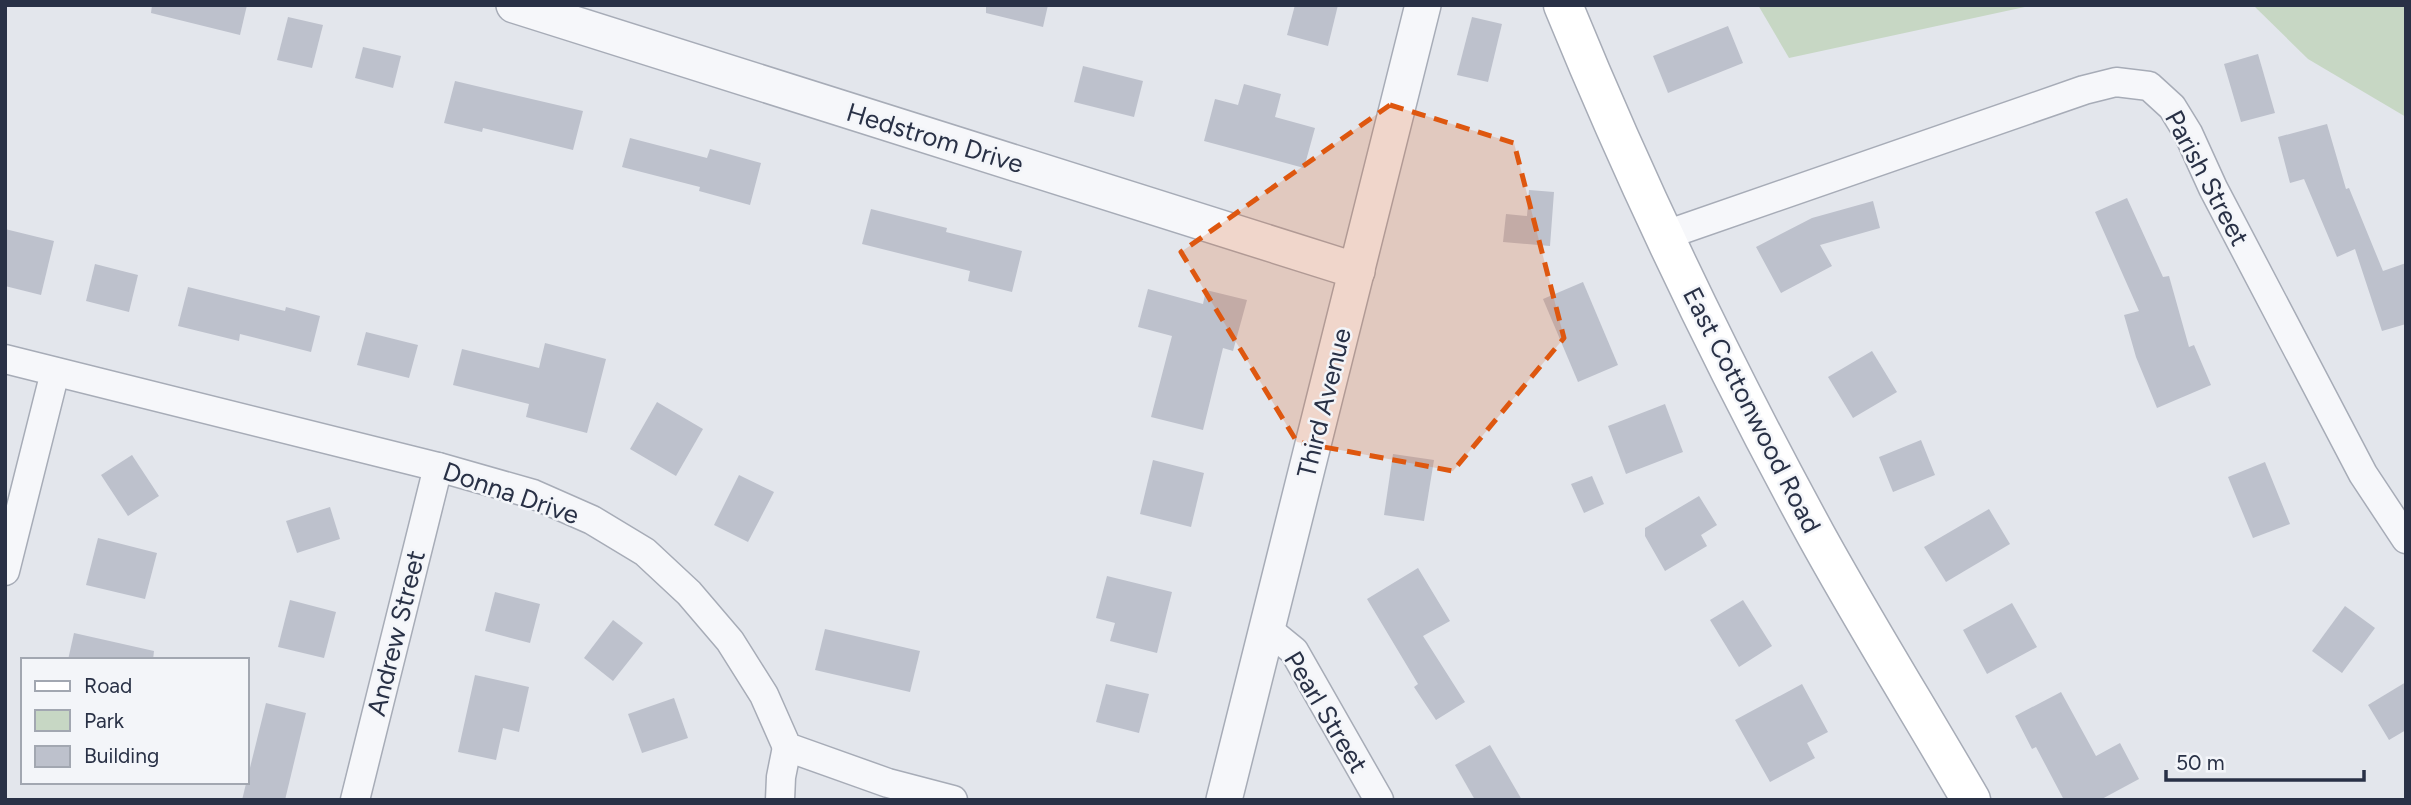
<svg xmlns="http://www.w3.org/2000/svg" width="2411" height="805" viewBox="0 0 2411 805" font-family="Figtree,sans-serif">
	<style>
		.green { fill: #c7d7c4 }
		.building { fill: #bdc1cc }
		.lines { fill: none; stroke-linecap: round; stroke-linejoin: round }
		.minor-casing { stroke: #a7acb7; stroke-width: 31 }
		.tertiary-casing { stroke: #a7acb7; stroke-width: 38 }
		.secondary-casing { stroke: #a7acb7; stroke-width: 41 }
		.minor { stroke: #f6f7fa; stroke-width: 28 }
		.tertiary { stroke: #f6f7fa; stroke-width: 35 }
		.secondary { stroke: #fff; stroke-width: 38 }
		.marked { fill: #de570f; fill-opacity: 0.2; stroke: #de570f; stroke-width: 5; stroke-dasharray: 14 9; stroke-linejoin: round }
		.labels { text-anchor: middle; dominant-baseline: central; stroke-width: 5; stroke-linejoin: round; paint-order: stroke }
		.street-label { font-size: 26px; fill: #293146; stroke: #f3f5f9 }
	</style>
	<rect width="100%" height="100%" fill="#e3e6ec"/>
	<g class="green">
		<path d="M 1758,5 L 2034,5 L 1789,58 Z"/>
		<path d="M 2253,5 L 2406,5 L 2406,117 L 2308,59 Z"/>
	</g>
	<g class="building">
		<path d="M 152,5 L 247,5 L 240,35 L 151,13 Z"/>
		<path d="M 986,5 L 1048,5 L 1043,27 L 986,13 Z"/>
		<path d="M 1295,5 L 1338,5 L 1328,46 L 1287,35 Z"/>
		<path d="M 288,17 L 323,25 L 312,68 L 277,60 Z"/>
		<path d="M 1472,17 L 1502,24 L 1488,82 L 1457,75 Z"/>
		<path d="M 1728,26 L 1743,63 L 1668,93 L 1653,56 Z"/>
		<path d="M 363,47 L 401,56 L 393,88 L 355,78 Z"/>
		<path d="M 2258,54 L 2275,113 L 2241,122 L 2224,64 Z"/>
		<path d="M 1083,66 L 1143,81 L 1134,117 L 1074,102 Z"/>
		<path d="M 455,81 L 583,111 L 573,150 L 483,128 L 482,132 L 444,123 Z"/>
		<path d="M 1244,84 L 1281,94 L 1275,117 L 1315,128 L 1304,168 L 1204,141 L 1215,99 L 1238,105 Z"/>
		<path d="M 2327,124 L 2346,189 L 2349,188 L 2383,271 L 2406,263 L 2406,324 L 2382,331 L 2355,249 L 2337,257 L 2304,179 L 2290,183 L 2278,137 Z"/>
		<path d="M 630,138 L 707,158 L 710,149 L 761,163 L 750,205 L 699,191 L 700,187 L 622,167 Z"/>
		<path d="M 1529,190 L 1554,192 L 1550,246 L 1503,242 L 1506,214 L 1527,216 Z"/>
		<path d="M 2127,198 L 2163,277 L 2169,276 L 2189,347 L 2194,345 L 2211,385 L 2157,408 L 2136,357 L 2124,315 L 2139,311 L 2095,212 Z"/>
		<path d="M 1873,201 L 1880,228 L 1820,245 L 1832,266 L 1781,293 L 1756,247 L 1812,218 Z"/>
		<path d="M 871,209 L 947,228 L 946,232 L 1022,251 L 1012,292 L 968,281 L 970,271 L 862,244 Z"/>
		<path d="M 5,229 L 54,241 L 41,295 L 5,286 Z"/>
		<path d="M 95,264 L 138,275 L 129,312 L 86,301 Z"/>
		<path d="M 1583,282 L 1618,365 L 1578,382 L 1543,299 Z"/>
		<path d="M 188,287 L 285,311 L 286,307 L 320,316 L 311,352 L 240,334 L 239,341 L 178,326 Z"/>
		<path d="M 1148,289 L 1203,304 L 1206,290 L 1247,300 L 1233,351 L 1223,348 L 1203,430 L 1151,417 L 1172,336 L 1138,327 Z"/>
		<path d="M 366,332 L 418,345 L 409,378 L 357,365 Z"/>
		<path d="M 545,343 L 606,359 L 587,433 L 526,417 L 529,404 L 453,385 L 462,349 L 539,368 Z"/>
		<path d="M 1872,351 L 1897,392 L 1853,418 L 1828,377 Z"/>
		<path d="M 657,402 L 703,429 L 676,476 L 630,449 Z"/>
		<path d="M 1665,404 L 1683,452 L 1626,474 L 1608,426 Z"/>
		<path d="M 1921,440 L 1935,475 L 1893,492 L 1879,457 Z"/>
		<path d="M 1393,454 L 1434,460 L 1424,521 L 1384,515 Z"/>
		<path d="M 132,455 L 159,496 L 128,516 L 101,475 Z"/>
		<path d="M 1153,460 L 1204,473 L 1191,527 L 1140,514 Z"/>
		<path d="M 2265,462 L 2290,524 L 2253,538 L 2228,477 Z"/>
		<path d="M 739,475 L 774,492 L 748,542 L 714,525 Z"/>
		<path d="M 1592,476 L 1604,504 L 1584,513 L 1571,484 Z"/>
		<path d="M 1699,496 L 1717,525 L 1701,535 L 1707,546 L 1665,571 L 1645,536 L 1645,528 Z"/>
		<path d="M 330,507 L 340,539 L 297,553 L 286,521 Z"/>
		<path d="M 1989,509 L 2010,544 L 1946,582 L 1924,547 Z"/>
		<path d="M 98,538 L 157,553 L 145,599 L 86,585 Z"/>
		<path d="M 1418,568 L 1450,621 L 1423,636 L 1465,702 L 1436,720 L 1414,687 L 1418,684 L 1367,599 Z"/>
		<path d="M 1107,576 L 1172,592 L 1157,653 L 1110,641 L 1115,623 L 1096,618 Z"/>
		<path d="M 495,592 L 540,604 L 530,643 L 485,631 Z"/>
		<path d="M 290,600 L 336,612 L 324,658 L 278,647 Z"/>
		<path d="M 1743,600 L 1772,646 L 1739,667 L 1710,620 Z"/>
		<path d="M 2012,603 L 2037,647 L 1987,674 L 1963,630 Z"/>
		<path d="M 2345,606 L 2375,628 L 2342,673 L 2312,651 Z"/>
		<path d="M 613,620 L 643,643 L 613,681 L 584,658 Z"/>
		<path d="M 825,629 L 920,651 L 910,692 L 815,670 Z"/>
		<path d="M 74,633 L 154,651 L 153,660 L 68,660 Z"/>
		<path d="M 475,675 L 529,687 L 519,732 L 503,728 L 496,760 L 458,752 Z"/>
		<path d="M 2406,682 L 2406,730 L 2389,740 L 2368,705 Z"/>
		<path d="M 1106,684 L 1149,694 L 1139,733 L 1096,722 Z"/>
		<path d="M 1802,684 L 1828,732 L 1807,743 L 1815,758 L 1770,782 L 1735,720 Z"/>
		<path d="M 2061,692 L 2096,756 L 2120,743 L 2139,779 L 2100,800 L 2064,800 L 2036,747 L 2032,749 L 2015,716 Z"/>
		<path d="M 674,698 L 688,738 L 642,753 L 628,714 Z"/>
		<path d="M 266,703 L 306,713 L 285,800 L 242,800 Z"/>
		<path d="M 1490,745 L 1522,800 L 1475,800 L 1455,765 Z"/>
	</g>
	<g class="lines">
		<defs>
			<g id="minor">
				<path d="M 1663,236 L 2084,90 L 2116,82 L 2149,86 L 2172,107 L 2188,133 L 2213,188 L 2363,474 L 2406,539"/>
				<path d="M 5,359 L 438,467 L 533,494 L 592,520 L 645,552 L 689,593 L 730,641 L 764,695 L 787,747 L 888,783 L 953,800"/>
				<path d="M 5,571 L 55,372"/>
				<path d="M 1267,629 L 1294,651 L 1379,800"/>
				<path d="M 355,800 L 438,467"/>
				<path d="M 780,800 L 781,777 L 787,747"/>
			</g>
			<g id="tertiary">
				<path d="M 514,5 L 1357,271"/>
				<path d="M 1224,800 L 1423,5"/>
			</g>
			<path id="secondary" d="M 1563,5 C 1637,186 1722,363 1816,535 C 1865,624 1920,712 1971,800"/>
		</defs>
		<use href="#minor" class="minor-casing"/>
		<use href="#tertiary" class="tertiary-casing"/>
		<use href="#secondary" class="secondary-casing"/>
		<use href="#minor" class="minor"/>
		<use href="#tertiary" class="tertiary"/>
		<use href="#secondary" class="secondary"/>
	</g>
	<path class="marked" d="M 1390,105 L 1514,143 L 1564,338 L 1453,471 L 1297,442 L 1181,252 Z"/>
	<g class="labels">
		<g class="street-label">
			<text transform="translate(935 138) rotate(17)">Hedstrom Drive</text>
			<text transform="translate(2207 178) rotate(62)">Parish Street</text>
			<text transform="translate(1324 403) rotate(-76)">Third Avenue</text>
			<text transform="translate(1752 410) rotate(63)">East Cottonwood Road</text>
			<text transform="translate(511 493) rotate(19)">Donna Drive</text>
			<text transform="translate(396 633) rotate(-76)">Andrew Street</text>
			<text transform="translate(1326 712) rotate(59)">Pearl Street</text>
		</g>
	</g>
	<rect width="2411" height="805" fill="none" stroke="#293146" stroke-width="14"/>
	<rect x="21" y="658" width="228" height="126" fill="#f3f5f9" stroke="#a2a7b1" stroke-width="2"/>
	<rect x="35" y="681" width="35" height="10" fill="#ffffff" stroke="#a2a7b1" stroke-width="2"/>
	<text x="84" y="693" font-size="21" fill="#293146">Road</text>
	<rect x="35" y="710" width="35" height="21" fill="#c7d7c4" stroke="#a2a7b1" stroke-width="2"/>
	<text x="84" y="728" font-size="21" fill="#293146">Park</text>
	<rect x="35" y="746" width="35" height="21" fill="#bdc1cc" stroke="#a2a7b1" stroke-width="2"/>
	<text x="84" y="763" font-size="21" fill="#293146">Building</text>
	<path d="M2166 770v10h198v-10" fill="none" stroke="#293146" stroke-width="3.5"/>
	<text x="2176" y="770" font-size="21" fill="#293146" stroke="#f3f5f9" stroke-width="5" paint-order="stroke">50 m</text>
</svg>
